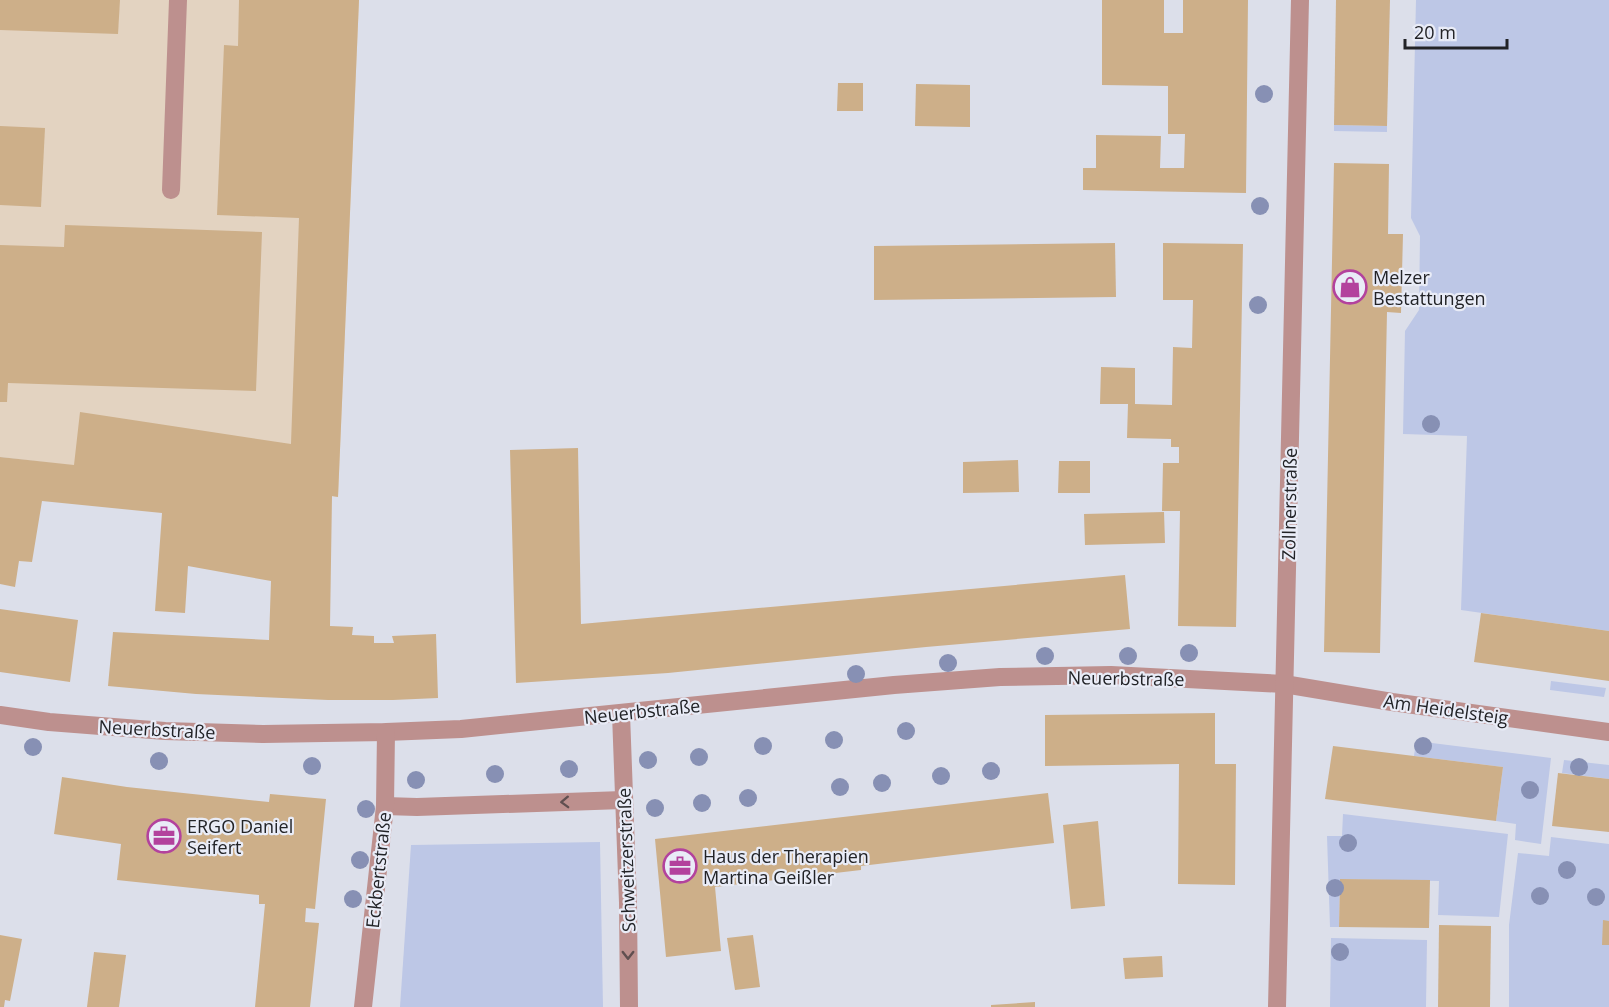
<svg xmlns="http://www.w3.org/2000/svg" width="1609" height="1007" viewBox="0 0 1609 1007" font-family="'Open Sans',sans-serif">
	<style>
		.industrial { fill: #e3d3c1 }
		.green { fill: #bdc7e6 }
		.building { fill: #cdaf89 }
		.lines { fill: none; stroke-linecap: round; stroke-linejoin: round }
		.minor { stroke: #bd908e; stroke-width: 18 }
		.tree { fill: #8790b4 }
		.oneway { stroke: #604f50 }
		.labels { text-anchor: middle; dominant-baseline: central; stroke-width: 4.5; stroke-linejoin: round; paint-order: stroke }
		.poi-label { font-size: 18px; fill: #222327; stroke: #e9ecf7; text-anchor: start }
		.street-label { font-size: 18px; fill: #222327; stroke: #e9ecf7 }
	</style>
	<rect width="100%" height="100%" fill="#dcdfea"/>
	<path class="industrial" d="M 0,0 L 359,0 L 338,497 L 0,457 Z"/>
	<g class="green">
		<path d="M 1416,0 L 1609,0 L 1609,631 L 1461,610 L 1467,436 L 1403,434 L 1405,331 L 1419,310 L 1420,236 L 1411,218 Z"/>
		<path d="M 1334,125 L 1387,126 L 1387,132 L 1334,131 Z"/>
		<path d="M 1551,681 L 1606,688 L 1604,697 L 1550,690 Z"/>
		<path d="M 1416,741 L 1551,758 L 1541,844 L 1515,840 L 1516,824 L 1496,821 L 1503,767 L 1414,756 Z"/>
		<path d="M 1564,760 L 1609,765 L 1609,779 L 1562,773 Z"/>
		<path d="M 1343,814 L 1508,834 L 1499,917 L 1438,915 L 1439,881 L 1340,879 L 1339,927 L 1330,927 L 1327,836 L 1342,836 Z"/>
		<path d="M 1551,837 L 1609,844 L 1609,1007 L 1509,1007 L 1509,925 L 1518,853 L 1549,856 Z"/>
		<path d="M 600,842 L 603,1007 L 400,1007 L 411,845 Z"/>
		<path d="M 1331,938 L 1427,940 L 1426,1007 L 1330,1007 Z"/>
	</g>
	<g class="building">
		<path d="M 0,0 L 120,0 L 118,34 L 0,30 Z"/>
		<path d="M 239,0 L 359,0 L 338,497 L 332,496 L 330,626 L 353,627 L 352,635 L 374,636 L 374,643 L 394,643 L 392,636 L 436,634 L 438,698 L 393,700 L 328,700 L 196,694 L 108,686 L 113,632 L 269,640 L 271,581 L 188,566 L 185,613 L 155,611 L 162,513 L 42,501 L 32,562 L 19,561 L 15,587 L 0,584 L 0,457 L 74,465 L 80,412 L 291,444 L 299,218 L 217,215 L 224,45 L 238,46 Z"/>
		<path d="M 1102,0 L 1164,0 L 1164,33 L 1183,33 L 1183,0 L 1248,0 L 1246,193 L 1083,190 L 1083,168 L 1096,168 L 1096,135 L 1161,136 L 1160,168 L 1184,168 L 1185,134 L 1168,134 L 1168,86 L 1102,85 Z"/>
		<path d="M 1336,0 L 1390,0 L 1387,126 L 1334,125 Z"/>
		<path d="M 838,83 L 863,83 L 863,111 L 837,111 Z"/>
		<path d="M 916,84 L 970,85 L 970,127 L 915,126 Z"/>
		<path d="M 0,126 L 45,128 L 41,207 L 0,205 Z"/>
		<path d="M 1334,163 L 1389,164 L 1388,234 L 1403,234 L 1401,313 L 1387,312 L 1380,653 L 1324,652 Z"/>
		<path d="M 65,225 L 262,232 L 256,391 L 8,383 L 7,402 L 0,402 L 0,245 L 64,247 Z"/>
		<path d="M 1115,243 L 1116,297 L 874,300 L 874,246 Z"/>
		<path d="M 1163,243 L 1243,244 L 1236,627 L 1178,626 L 1180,511 L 1162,511 L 1163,463 L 1179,463 L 1179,447 L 1171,447 L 1171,439 L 1127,438 L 1128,404 L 1100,404 L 1101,367 L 1135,368 L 1135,404 L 1172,405 L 1173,347 L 1192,348 L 1193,300 L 1163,300 Z"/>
		<path d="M 578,448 L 581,624 L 1125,575 L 1130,629 L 926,647 L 668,673 L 516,683 L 510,450 Z"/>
		<path d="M 1018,460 L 1019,492 L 963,493 L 963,462 Z"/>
		<path d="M 1059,461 L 1090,461 L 1090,493 L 1058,493 Z"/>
		<path d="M 1164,512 L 1165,543 L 1085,545 L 1084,514 Z"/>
		<path d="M 0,609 L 78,620 L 70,682 L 0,672 Z"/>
		<path d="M 1481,613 L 1609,631 L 1609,681 L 1474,662 Z"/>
		<path d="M 1215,713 L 1215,764 L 1236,764 L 1235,885 L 1178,884 L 1179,764 L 1045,766 L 1045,715 Z"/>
		<path d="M 1333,746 L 1503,767 L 1496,821 L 1325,799 Z"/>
		<path d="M 1558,773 L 1609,779 L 1609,832 L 1552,826 Z"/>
		<path d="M 62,777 L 127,787 L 269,802 L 270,794 L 326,799 L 315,909 L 306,908 L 305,922 L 319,923 L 310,1007 L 255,1007 L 265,904 L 259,904 L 259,895 L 117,880 L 121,844 L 54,834 Z"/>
		<path d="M 1048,793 L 1054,843 L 861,866 L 861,870 L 715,887 L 721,951 L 666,957 L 655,839 Z"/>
		<path d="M 1098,821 L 1105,906 L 1071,909 L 1063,825 Z"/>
		<path d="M 1340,879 L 1430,880 L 1429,928 L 1339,927 Z"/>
		<path d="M 1603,920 L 1609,921 L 1609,945 L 1602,945 Z"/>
		<path d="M 1439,925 L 1491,926 L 1490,1007 L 1438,1007 Z"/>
		<path d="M 0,935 L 22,939 L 10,1001 L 5,1000 L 4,1007 L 0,1007 Z"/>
		<path d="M 753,935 L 760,987 L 735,990 L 727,938 Z"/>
		<path d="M 94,952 L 126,955 L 119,1007 L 87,1007 Z"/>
		<path d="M 1162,956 L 1163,977 L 1125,979 L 1123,958 Z"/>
		<path d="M 1035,1002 L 1035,1007 L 991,1007 L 991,1005 Z"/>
	</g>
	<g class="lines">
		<g class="minor">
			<path d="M 171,190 L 178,0"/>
			<path d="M 621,714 L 628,903 L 629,1007"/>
			<path d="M 0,715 L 49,722 L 165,731 L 263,734 L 386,732 L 461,729 L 894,685 L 1000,677 L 1111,675 L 1284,684 L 1392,702 L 1609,732"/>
			<path d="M 385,806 L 417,807 L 623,800"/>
			<path d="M 363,1007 L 385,806 L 386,732"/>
			<path d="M 1277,1007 L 1300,0"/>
		</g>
	</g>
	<g class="tree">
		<circle cx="1264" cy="94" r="9"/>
		<circle cx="1260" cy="206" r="9"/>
		<circle cx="1258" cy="305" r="9"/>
		<circle cx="1431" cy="424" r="9"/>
		<circle cx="1189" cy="653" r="9"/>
		<circle cx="1045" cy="656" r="9"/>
		<circle cx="1128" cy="656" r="9"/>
		<circle cx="948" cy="663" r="9"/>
		<circle cx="856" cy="674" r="9"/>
		<circle cx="906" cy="731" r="9"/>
		<circle cx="834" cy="740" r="9"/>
		<circle cx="763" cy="746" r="9"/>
		<circle cx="1423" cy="746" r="9"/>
		<circle cx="33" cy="747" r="9"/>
		<circle cx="699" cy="757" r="9"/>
		<circle cx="648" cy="760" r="9"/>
		<circle cx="159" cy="761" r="9"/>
		<circle cx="312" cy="766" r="9"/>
		<circle cx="1579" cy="767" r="9"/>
		<circle cx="569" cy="769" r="9"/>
		<circle cx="991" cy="771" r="9"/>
		<circle cx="495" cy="774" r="9"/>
		<circle cx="941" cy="776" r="9"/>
		<circle cx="416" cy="780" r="9"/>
		<circle cx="882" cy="783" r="9"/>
		<circle cx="840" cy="787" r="9"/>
		<circle cx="1530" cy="790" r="9"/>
		<circle cx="748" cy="798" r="9"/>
		<circle cx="702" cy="803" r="9"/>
		<circle cx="655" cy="808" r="9"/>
		<circle cx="366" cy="809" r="9"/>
		<circle cx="1348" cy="843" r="9"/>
		<circle cx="360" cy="860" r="9"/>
		<circle cx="1567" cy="870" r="9"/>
		<circle cx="1335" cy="888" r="9"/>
		<circle cx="1540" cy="896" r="9"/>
		<circle cx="1596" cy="897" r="9"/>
		<circle cx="353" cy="899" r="9"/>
		<circle cx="1340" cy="952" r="9"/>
	</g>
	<defs><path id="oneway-chevron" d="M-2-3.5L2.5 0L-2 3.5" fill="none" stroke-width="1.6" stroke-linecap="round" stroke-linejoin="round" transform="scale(1.5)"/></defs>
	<g class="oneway">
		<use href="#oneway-chevron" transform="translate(565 802) rotate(178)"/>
		<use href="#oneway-chevron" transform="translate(628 955) rotate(90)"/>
	</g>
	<defs>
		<symbol id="shop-ring" viewBox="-11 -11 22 22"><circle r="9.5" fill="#e9ecf7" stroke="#b3429d" stroke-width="1.5"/><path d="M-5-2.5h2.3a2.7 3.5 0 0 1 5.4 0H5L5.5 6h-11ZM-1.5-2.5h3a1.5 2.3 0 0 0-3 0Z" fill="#b3429d"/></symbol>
		<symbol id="office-ring" viewBox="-11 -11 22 22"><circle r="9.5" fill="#e9ecf7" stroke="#b3429d" stroke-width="1.5"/><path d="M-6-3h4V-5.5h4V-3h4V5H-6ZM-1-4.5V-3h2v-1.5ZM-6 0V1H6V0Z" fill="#b3429d"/></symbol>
	</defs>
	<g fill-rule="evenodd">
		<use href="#shop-ring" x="1331" y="268" width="38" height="38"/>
		<use href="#office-ring" x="145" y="817" width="38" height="38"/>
		<use href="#office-ring" x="661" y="847" width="38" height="38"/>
	</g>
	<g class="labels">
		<g class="poi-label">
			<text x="1373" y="277">Melzer<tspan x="1373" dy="21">Bestattungen</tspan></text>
			<text x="187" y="826">ERGO Daniel<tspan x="187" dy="21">Seifert</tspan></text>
			<text x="703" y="856">Haus der Therapien<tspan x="703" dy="21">Martina Geißler</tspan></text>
		</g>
		<g class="street-label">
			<text transform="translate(1289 504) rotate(-89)">Zollnerstraße</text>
			<text transform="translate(1126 678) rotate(1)">Neuerbstraße</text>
			<text transform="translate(1446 709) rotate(8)">Am Heidelsteig</text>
			<text transform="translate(642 711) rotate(-6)">Neuerbstraße</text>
			<text transform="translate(157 729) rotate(3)">Neuerbstraße</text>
			<text transform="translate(626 860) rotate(-92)">Schweitzerstraße</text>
			<text transform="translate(378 870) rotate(-84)">Eckbertstraße</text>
		</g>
	</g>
	<path d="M1405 39v9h102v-9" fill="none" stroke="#222327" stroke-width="3"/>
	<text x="1414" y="39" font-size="18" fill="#222327" stroke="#e9ecf7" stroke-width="4.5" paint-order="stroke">20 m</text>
</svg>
